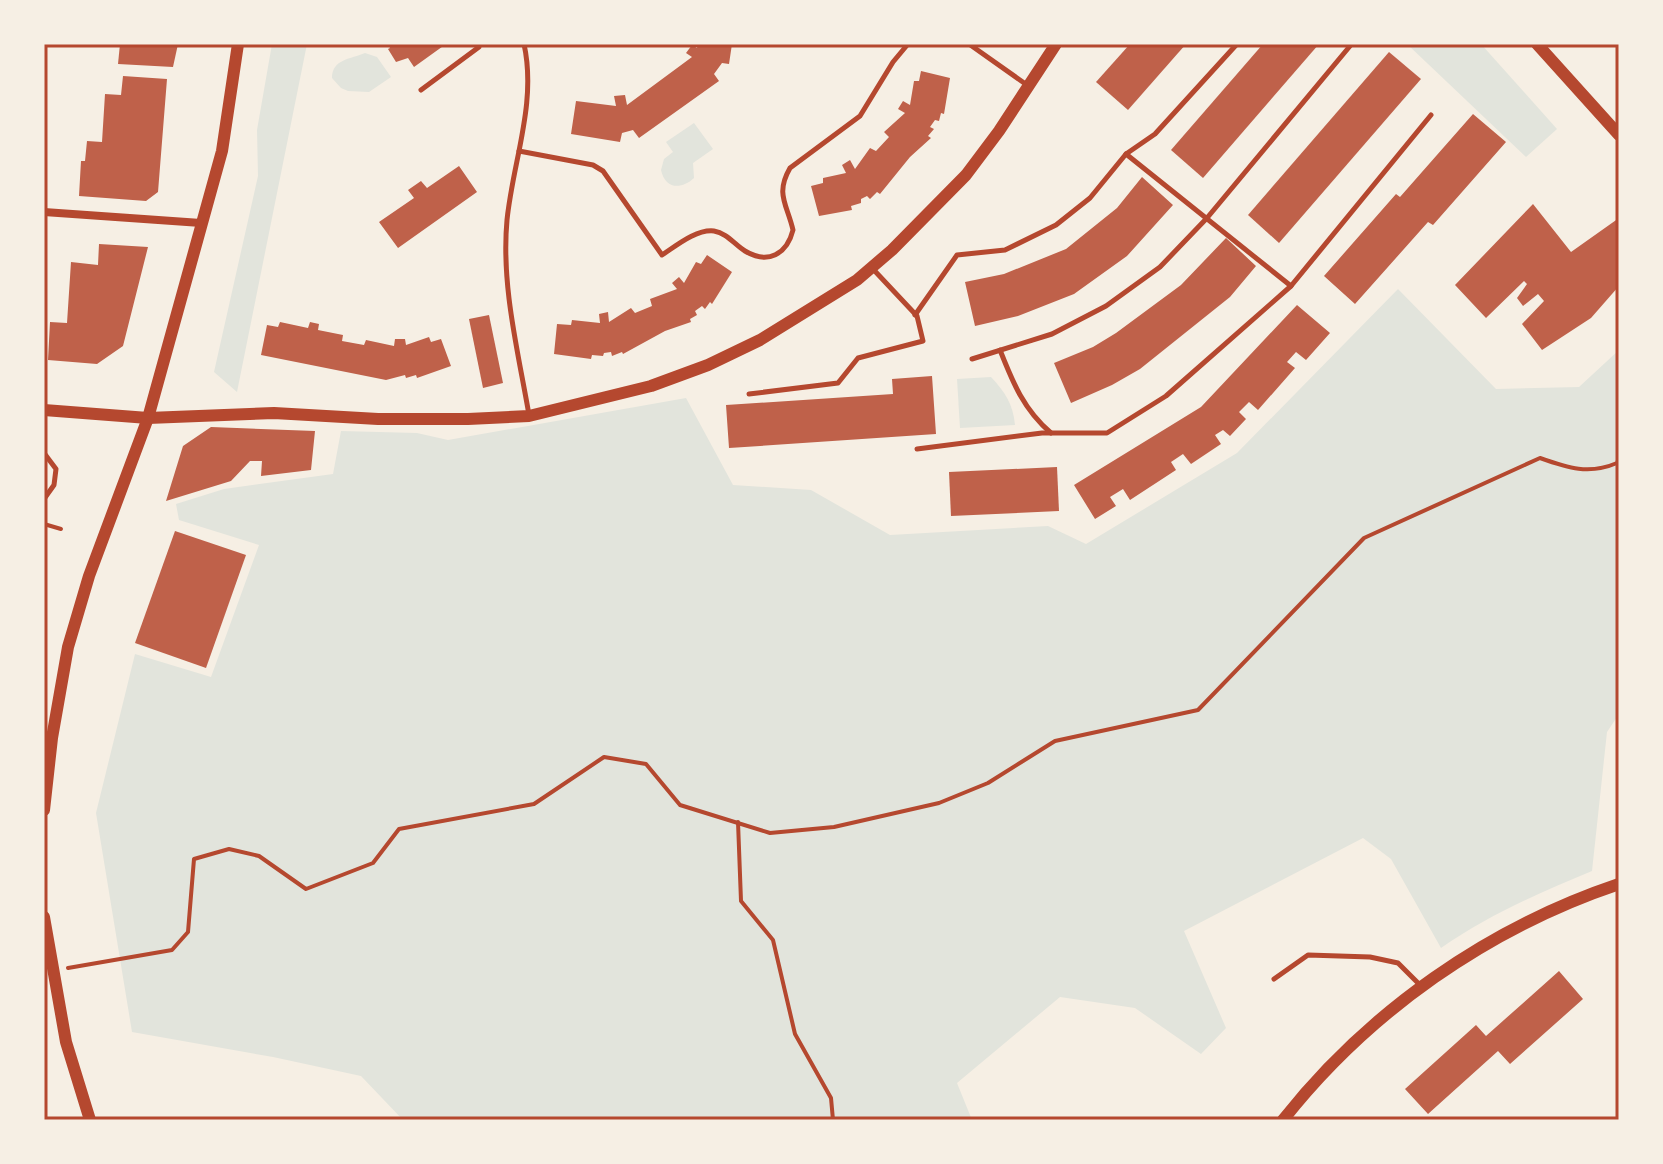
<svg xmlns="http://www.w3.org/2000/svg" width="1663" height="1164" viewBox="0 0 1663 1164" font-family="'Varela Round',sans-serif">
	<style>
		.green { fill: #e2e4dc }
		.building { fill: #bf614a }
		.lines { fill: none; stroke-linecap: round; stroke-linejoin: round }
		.path { stroke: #b5482f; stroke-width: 4 }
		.service { stroke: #b5482f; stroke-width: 5 }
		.minor { stroke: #b5482f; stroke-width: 8 }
		.tertiary { stroke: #b5482f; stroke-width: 12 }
		.neatline { fill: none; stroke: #b5482f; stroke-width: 3 }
	</style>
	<rect width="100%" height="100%" fill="#f6efe4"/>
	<g class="green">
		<path d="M 272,44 L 307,44 L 237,392 L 214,372 L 258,176 L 257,130 Z"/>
		<path d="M 1407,44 L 1481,44 L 1557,129 L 1526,157 Z"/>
		<path d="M 365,53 L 377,57 L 391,77 L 369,92 L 348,91 L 341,88 L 332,78 C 332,59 351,59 365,53 Z"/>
		<path d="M 694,123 L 713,149 L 693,163 L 694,178 C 681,190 665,189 661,170 L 664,159 L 673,152 L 666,142 Z"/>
		<path d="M 1398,289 L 1496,389 L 1579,387 L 1619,350 L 1619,714 L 1607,732 L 1592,871 C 1539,893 1488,915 1441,948 L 1391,859 L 1363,838 L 1184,931 L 1226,1028 L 1201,1054 L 1135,1008 L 1060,997 L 957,1083 L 972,1120 L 403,1120 L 361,1076 L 273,1057 L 132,1032 L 96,813 L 135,654 L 211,677 L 259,545 L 179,520 L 176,504 L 224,489 L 333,474 L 341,431 L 417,433 L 448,440 L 686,398 L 733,485 L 811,490 L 890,535 L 1048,526 L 1086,544 L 1237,453 Z"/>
		<path d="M 991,377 C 1005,392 1013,404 1015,425 L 960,428 L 957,379 Z"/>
	</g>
	<g class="building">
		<path d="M 120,44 L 178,44 L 173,67 L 118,64 Z"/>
		<path d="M 388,44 L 446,44 L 414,67 L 408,58 L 396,62 L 388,49 L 390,48 Z"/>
		<path d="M 698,44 L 732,44 L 729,64 L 722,63 L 714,74 L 719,81 L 639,138 L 633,130 L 622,133 L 620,142 L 571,134 L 576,101 L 616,106 L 614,96 L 625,95 L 627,105 L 692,57 L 686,53 L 692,45 L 697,48 Z"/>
		<path d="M 1130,44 L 1186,44 L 1128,110 L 1096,82 Z"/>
		<path d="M 1263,44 L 1319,44 L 1203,178 L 1171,150 Z"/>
		<path d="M 1389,52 L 1421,79 L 1279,243 L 1248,215 Z"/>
		<path d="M 921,71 L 950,78 L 944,114 L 941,113 L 939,121 L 935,120 L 930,127 L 934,129 L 928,136 L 931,138 L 910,157 L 880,194 L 877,192 L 870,199 L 867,196 L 861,199 L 861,203 L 851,206 L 852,210 L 819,216 L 811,186 L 823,183 L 823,178 L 846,173 L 842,165 L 850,160 L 855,169 L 870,148 L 876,151 L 889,137 L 884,132 L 905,113 L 898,109 L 903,101 L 910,105 L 914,81 L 919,81 Z"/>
		<path d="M 123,76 L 167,79 L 158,192 L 146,201 L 79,196 L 81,161 L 85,161 L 87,141 L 102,142 L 105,94 L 121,95 Z"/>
		<path d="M 1473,114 L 1506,142 L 1433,225 L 1428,222 L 1355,304 L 1324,276 L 1396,194 L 1400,197 Z"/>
		<path d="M 459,166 L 477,192 L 398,248 L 379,222 L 414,198 L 408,190 L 421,181 L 427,188 Z"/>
		<path d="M 1142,177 L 1173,205 L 1127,256 L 1074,294 L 1018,316 L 975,326 L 965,282 L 1004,274 L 1066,249 L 1117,208 Z"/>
		<path d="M 1533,204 L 1571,252 L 1619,218 L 1619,286 L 1591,318 L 1542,350 L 1522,324 L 1544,301 L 1538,294 L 1523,306 L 1517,298 L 1527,284 L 1524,281 L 1486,318 L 1455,285 Z"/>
		<path d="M 1226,238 L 1256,266 L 1230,297 L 1140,369 L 1112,385 L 1071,403 L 1054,363 L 1093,347 L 1116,333 L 1181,285 Z"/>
		<path d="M 99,244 L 148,247 L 123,346 L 97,364 L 48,360 L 50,322 L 67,323 L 71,262 L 98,265 Z"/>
		<path d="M 707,255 L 732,272 L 712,304 L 710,302 L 705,309 L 702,306 L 695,311 L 697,315 L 690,319 L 691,322 L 665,331 L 623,354 L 622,352 L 612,356 L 611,352 L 604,353 L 603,356 L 592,355 L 591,359 L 554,354 L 557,324 L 571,325 L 572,320 L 600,323 L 599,314 L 608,312 L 609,322 L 631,308 L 635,313 L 652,306 L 650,299 L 677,289 L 672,283 L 679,277 L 684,283 L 696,262 L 701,264 Z"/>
		<path d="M 1297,305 L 1330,333 L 1306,360 L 1296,352 L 1287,362 L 1295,368 L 1258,410 L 1249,402 L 1239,412 L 1246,419 L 1230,436 L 1223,430 L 1215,435 L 1221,444 L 1191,464 L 1183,454 L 1171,462 L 1176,470 L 1130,500 L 1123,489 L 1110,497 L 1116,506 L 1095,519 L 1074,485 L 1201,407 Z"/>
		<path d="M 489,315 L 503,383 L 483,388 L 469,319 Z"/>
		<path d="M 280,322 L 308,328 L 310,322 L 319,324 L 318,330 L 343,335 L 342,341 L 364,345 L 366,340 L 394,346 L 395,339 L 405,339 L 406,345 L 429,337 L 431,342 L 441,339 L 451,366 L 417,378 L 416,375 L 406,378 L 405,375 L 386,380 L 261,355 L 267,325 L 278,327 Z"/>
		<path d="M 932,376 L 936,434 L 729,448 L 726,405 L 893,394 L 892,379 Z"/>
		<path d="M 211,427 L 315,431 L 311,470 L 261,476 L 262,461 L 250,461 L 231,481 L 166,501 L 183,446 Z"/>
		<path d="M 1057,467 L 1059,511 L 951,516 L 949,472 Z"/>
		<path d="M 175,531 L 246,555 L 206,668 L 135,643 Z"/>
		<path d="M 1559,971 L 1583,999 L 1510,1064 L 1498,1051 L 1428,1114 L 1405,1089 L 1476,1025 L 1486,1036 Z"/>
	</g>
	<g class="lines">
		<g class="path">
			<path d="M 44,524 L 61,529"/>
			<path d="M 738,822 L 741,901 L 773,940 L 795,1034 L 831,1098 L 833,1120"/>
			<path d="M 68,968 L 172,950 L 188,932 L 194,859 L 229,849 L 259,856 L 306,889 L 373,863 L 399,829 L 534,804 L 604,757 L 646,764 L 680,805 L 770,833 L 834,827 L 939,803 L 988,783 L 1055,741 L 1198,710 L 1364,538 L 1540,458 C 1568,468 1589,475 1617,463 L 1619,458"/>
		</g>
		<g class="service">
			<path d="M 524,44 C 537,103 513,161 507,220 C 501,285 518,351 529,415"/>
			<path d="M 969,44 L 1027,85"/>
			<path d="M 421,90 L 479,47 L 479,44"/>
			<path d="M 519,151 L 593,165 L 603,171 L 662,255 C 676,246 696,229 714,231 C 727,233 735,245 745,251 C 768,265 787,254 793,230 C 787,204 775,194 790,168 L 860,116 L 893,62 L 908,44"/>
			<path d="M 1126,154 L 1291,286"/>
			<path d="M 915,315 L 957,255 L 1005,250 L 1056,225 L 1090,198 L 1126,154 L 1155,134 L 1237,44"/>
			<path d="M 1000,350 C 1013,383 1024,410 1051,433"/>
			<path d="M 972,359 L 1052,334 L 1106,306 L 1160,267 L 1207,218 L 1350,46"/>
			<path d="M 749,394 L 838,383 L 858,358 L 923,341 L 917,316 L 872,268"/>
			<path d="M 917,449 L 1042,433 L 1107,433 L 1166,396 L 1291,286 L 1431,115"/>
			<path d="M 44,453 L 56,469 L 54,485 L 44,499"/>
			<path d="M 1274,979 L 1308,955 L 1370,957 L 1398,963 L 1421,986"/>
		</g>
		<path class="minor" d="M 44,212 L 201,223"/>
		<g class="tertiary">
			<path d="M 1537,44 L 1619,135"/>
			<path d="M 44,410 L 148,418 L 274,413 L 378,419 L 468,419 L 529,416 L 651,386 L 708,365 L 760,340 L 857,280 L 892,250 L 966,175 L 999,131 L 1056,44"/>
			<path d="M 44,810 L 52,738 L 68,647 L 89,576 L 148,418 L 222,151 L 238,44"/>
			<path d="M 44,917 L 66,1042 L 90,1120"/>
			<path d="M 1283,1120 C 1369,1011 1488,928 1619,884"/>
		</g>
	</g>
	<rect width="1663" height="1164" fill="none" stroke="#f6efe4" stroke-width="92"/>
	<rect x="46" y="46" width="1571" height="1072" class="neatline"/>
</svg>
